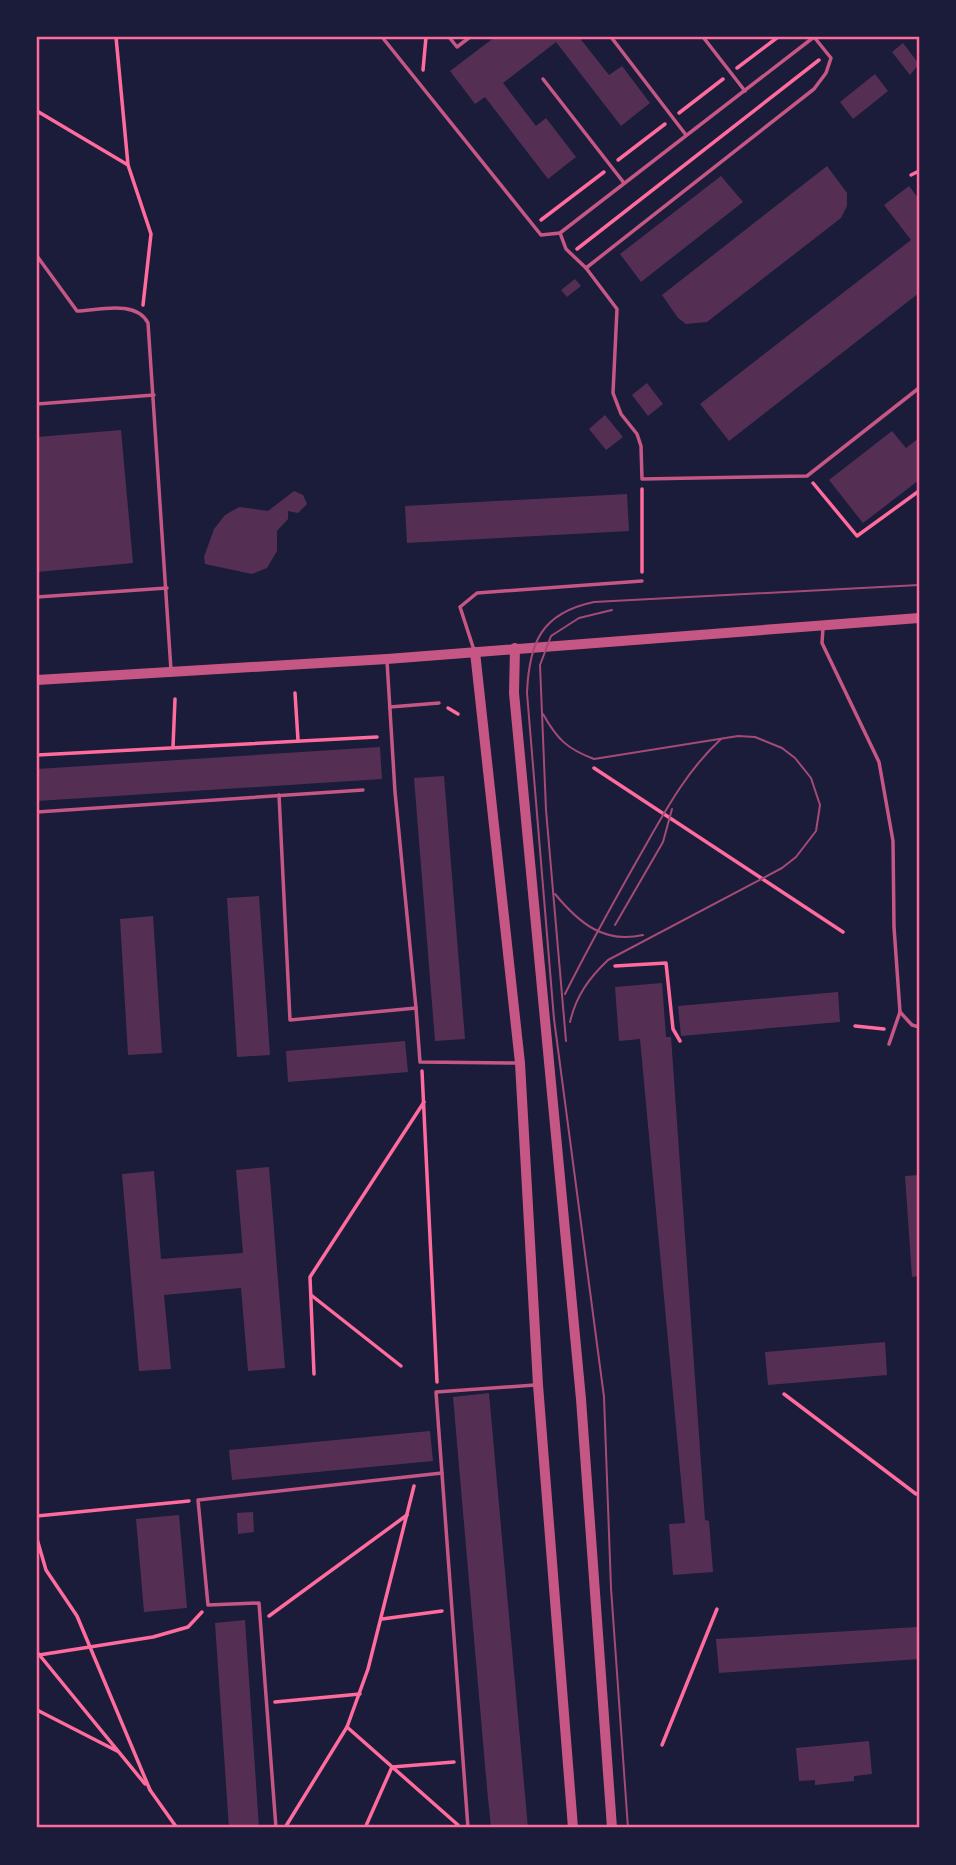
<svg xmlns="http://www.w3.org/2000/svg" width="956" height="1865" viewBox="0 0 956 1865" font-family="Helvetica,sans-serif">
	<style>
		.building { fill: #542f53 }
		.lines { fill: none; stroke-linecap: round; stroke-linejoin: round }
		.path { stroke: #ff6b9d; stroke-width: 3.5 }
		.service { stroke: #c65784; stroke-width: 3.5 }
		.tertiary { stroke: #c65784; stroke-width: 10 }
		.tram { stroke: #a44b75; stroke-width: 2 }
		.neatline { fill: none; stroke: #ff6b9d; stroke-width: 2.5 }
	</style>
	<rect width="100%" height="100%" fill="#1b1b3a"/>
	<g class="building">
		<path d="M 495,37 L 579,37 L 609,75 L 622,66 L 650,103 L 621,126 L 556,42 L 503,83 L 536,126 L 546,118 L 576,157 L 548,179 L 485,97 L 475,104 L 450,71 Z"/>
		<path d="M 903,43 L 919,64 L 910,75 L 892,52 Z"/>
		<path d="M 875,74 L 888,91 L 853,119 L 840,102 Z"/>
		<path d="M 827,166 L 847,193 L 847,206 L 841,218 L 707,322 L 686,324 L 678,318 L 662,295 Z"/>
		<path d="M 721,176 L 743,202 L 641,282 L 620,254 Z"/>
		<path d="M 909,186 L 919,199 L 919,293 L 729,441 L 700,404 L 911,240 L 884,205 Z"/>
		<path d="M 575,279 L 581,286 L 567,297 L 561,290 Z"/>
		<path d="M 647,383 L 663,404 L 648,416 L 632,395 Z"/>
		<path d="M 605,415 L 623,437 L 606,450 L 589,429 Z"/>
		<path d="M 121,430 L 133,563 L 37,572 L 37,437 Z"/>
		<path d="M 892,431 L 906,448 L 919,438 L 919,480 L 863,523 L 829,480 Z"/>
		<path d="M 294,491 L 303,495 L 307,504 L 298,513 L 288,511 L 288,519 L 277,531 L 277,551 L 267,568 L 252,574 L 205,564 L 204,557 L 214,529 L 225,515 L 239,507 L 268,511 Z"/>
		<path d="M 627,494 L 629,531 L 407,543 L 405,506 Z"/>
		<path d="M 380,747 L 382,779 L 37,801 L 37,769 Z"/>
		<path d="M 444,776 L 465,1039 L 435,1041 L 414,778 Z"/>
		<path d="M 259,896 L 270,1055 L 237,1057 L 227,898 Z"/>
		<path d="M 153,916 L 162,1053 L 128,1055 L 120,919 Z"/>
		<path d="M 662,983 L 666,1037 L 671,1037 L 705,1520 L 709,1521 L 713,1572 L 673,1575 L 669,1524 L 685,1523 L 640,1039 L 619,1041 L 615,987 Z"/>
		<path d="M 838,992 L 840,1022 L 681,1036 L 678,1006 Z"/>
		<path d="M 405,1041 L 408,1072 L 288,1082 L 286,1051 Z"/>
		<path d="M 269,1167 L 285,1368 L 248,1371 L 241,1288 L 164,1295 L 171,1369 L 139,1371 L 122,1174 L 154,1171 L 161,1259 L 243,1253 L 236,1170 Z"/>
		<path d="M 919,1175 L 919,1276 L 912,1277 L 905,1176 Z"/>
		<path d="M 885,1342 L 887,1375 L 768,1385 L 765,1352 Z"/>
		<path d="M 489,1393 L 494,1449 L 528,1828 L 491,1828 L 487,1788 L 453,1397 Z"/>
		<path d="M 430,1431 L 433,1461 L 232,1480 L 229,1450 Z"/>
		<path d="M 253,1512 L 254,1532 L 238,1534 L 237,1513 Z"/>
		<path d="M 179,1515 L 187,1608 L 144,1612 L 136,1519 Z"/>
		<path d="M 245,1620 L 259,1828 L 229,1828 L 215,1623 Z"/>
		<path d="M 917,1627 L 919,1659 L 719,1673 L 716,1639 Z"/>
		<path d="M 869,1741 L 872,1774 L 854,1776 L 854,1781 L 815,1785 L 815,1780 L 799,1781 L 796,1748 Z"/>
	</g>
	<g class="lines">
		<g class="path">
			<path d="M 116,37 L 128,165 L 151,234 L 143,305"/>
			<path d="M 737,68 L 778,37"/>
			<path d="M 423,70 L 426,37"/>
			<path d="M 37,111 L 128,165"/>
			<path d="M 679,113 L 723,79"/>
			<path d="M 618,160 L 665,124"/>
			<path d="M 911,175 L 919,171"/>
			<path d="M 541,220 L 604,172"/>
			<path d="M 577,249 L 819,60"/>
			<path d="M 813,483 L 857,536 L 919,491"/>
			<path d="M 642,489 L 642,572"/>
			<path d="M 295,693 L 298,740"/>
			<path d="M 448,708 L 458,714"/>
			<path d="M 173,747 L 175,699"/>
			<path d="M 37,755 L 377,737"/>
			<path d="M 594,768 L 843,932"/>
			<path d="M 615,966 L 666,963 L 673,1029 L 680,1041"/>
			<path d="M 855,1026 L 884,1029"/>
			<path d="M 422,1071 L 437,1382"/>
			<path d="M 311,1295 L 401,1366"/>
			<path d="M 314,1374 L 310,1277 L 424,1102"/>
			<path d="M 784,1394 L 916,1494"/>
			<path d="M 37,1516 L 189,1501"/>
			<path d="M 37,1539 L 46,1570 L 77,1616 L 150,1790"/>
			<path d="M 269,1616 L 407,1515"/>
			<path d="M 382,1619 L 442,1611"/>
			<path d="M 37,1652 L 145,1784"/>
			<path d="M 39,1655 L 153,1637 L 188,1627 L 202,1612"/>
			<path d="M 275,1702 L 360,1694"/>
			<path d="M 37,1710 L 117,1751"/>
			<path d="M 347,1727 L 458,1825"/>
			<path d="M 662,1745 L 717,1609"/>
			<path d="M 150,1790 L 177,1828"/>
			<path d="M 286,1826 L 347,1727 L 368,1669 L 414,1486"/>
			<path d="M 365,1828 L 392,1767 L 454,1762"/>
		</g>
		<g class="service">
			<path d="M 382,37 L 541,235 L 560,233 L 814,37"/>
			<path d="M 449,37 L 457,47 L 470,37"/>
			<path d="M 611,37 L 686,135"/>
			<path d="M 703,37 L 745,91"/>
			<path d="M 543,79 L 624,183"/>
			<path d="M 560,233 L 566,249 L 586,268 L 814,89 L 826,73 L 831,58 L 814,37"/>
			<path d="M 37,256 L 77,311 C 100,310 136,300 148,323 L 171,670"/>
			<path d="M 586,268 L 617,309 L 613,393 L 621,414 L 637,434 L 641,446 L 642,479 L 807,476 L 919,388"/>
			<path d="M 37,404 L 154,395"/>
			<path d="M 37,597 L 167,588"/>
			<path d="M 823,628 L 822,643 L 879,762 L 893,841 L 894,927 L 900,1012 L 889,1044"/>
			<path d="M 474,650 L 460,607 L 477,593 L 642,581"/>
			<path d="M 387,661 L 395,792 L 416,1008"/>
			<path d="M 390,707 L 439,703"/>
			<path d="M 279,795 L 290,1020 L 416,1008 L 420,1062 L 520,1063"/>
			<path d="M 37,812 L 363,790"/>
			<path d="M 900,1012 L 912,1025 L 919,1027"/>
			<path d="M 276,1828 L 259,1603 L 208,1605 L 198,1500 L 442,1473"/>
			<path d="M 468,1828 L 436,1392 L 535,1385"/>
		</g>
		<g class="tertiary">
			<path d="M 515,648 L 514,693 L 581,1399 L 612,1828"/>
			<path d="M 475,652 L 520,1063 L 538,1385 L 573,1828"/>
			<path d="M 37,680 L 387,659 L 919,618"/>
		</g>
		<g class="tram">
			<path d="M 543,714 C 557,739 567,749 594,759 L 738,736 L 755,737 L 782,748 L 795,758 L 811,778 L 820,805 L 816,831 L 796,857 L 782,868 L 608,960 C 589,978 576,996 570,1022"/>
			<path d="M 555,894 C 579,923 604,944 643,935"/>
			<path d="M 615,925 L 663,842 L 672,809"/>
			<path d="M 565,994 C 588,948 613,903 639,857 C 663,815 685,772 721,739"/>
			<path d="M 566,1041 L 546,810 L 540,665 L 551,636 L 579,618 L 612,610"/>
			<path d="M 628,1828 L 611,1588 L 604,1397 L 554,1019 L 527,693 C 529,643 541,613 594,602 L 919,585"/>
		</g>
	</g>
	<rect width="956" height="1865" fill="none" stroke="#1b1b3a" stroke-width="77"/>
	<rect x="38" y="38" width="880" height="1788" class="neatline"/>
</svg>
